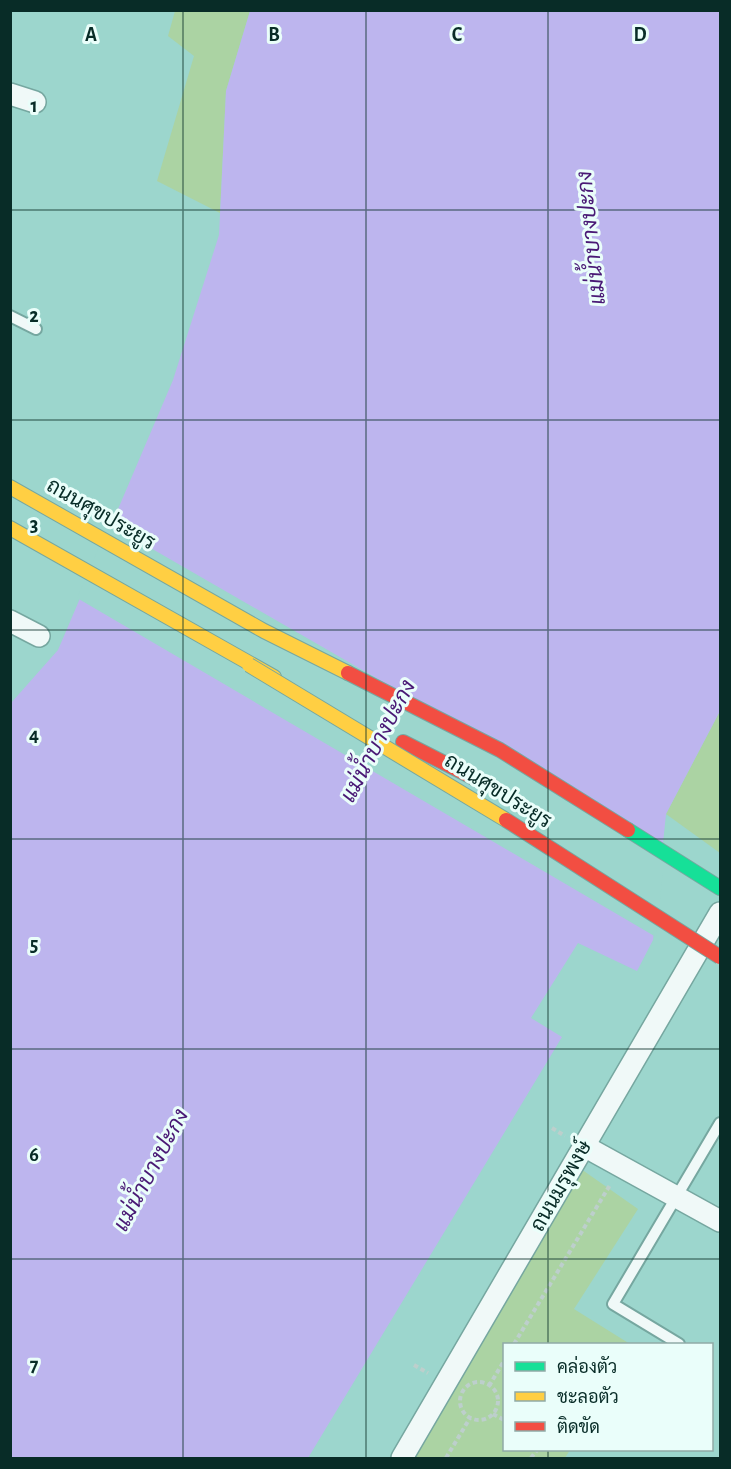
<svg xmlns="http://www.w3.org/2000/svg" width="731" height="1469" viewBox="0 0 731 1469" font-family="'Alegreya Sans',Sarabun,sans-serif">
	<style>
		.green { fill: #abd3a3 }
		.water { fill: #bdb5ee }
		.pier { fill: #9cd6cd }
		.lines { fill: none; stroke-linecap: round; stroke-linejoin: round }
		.lane-casing { stroke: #76a7a0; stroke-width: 14 }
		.street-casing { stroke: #76a7a0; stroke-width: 24 }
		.fast-casing { stroke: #76a7a0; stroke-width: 16 }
		.slow-casing { stroke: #76a7a0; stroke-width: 16 }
		.jam-casing { stroke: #76a7a0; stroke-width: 16 }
		.path { stroke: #bdcfcc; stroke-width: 4; stroke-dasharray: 4.5 3; stroke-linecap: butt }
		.lane { stroke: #f0f9f8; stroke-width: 10 }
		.street { stroke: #f0f9f8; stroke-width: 21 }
		.fast { stroke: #16e098; stroke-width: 14 }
		.slow { stroke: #ffcf43; stroke-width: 14 }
		.jam { stroke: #f24e42; stroke-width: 14 }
		.slow-bridge-casing { stroke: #76a7a0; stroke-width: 16; stroke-linecap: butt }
		.jam-bridge-casing { stroke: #76a7a0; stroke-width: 16; stroke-linecap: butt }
		.slow-bridge { stroke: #ffcf43; stroke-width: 14 }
		.jam-bridge { stroke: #f24e42; stroke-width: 14 }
		.grid { fill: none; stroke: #082c27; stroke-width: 1.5; stroke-opacity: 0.55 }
		.labels { text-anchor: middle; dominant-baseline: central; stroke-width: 6; stroke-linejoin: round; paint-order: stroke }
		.street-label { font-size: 21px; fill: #082c27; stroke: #eafefa }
		.water-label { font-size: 22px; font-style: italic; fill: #491975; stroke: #eafefa }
		.grid-label { font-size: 20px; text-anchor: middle; font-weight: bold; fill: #082c27; stroke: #eafefa; stroke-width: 6; stroke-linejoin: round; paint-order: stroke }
	</style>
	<rect width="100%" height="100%" fill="#9cd6cd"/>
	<g class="green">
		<path d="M 175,11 L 250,11 L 226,91 L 220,213 L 157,181 L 194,56 L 168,36 Z"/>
		<path d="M 720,711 L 720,853 L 666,814 Z"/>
		<path d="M 581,1169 L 638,1209 L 574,1309 L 630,1344 L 504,1344 L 504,1450 L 570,1450 L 565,1458 L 411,1458 Z"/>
	</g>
	<path class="water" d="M 250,11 L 720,11 L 720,711 L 666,814 L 653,940 L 637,971 L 578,943 L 531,1018 L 562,1037 L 308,1458 L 11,1458 L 11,703 L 58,650 L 173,380 L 219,235 L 226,91 Z"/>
	<path class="pier" d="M 109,524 L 666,845 L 656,937 L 77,598 Z"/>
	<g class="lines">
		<defs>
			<g id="lane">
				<path d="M 10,316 L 36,329"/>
				<path d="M 679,1344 L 613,1304 L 720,1123"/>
			</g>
			<g id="street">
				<path d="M 10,94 L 35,102"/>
				<path d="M 10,621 L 39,636"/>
				<path d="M 584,1146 L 720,1221"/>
				<path d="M 402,1458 L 720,913"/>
			</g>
			<path id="fast" d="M 628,830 L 720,888"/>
			<g id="slow">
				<path d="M 10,487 L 264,631 L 348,673"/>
				<path d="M 10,528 L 274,677"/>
			</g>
			<g id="jam">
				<path d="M 348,673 L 500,750 L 628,830"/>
				<path d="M 403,742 L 474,778"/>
			</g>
		</defs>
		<use href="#lane" class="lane-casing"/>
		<use href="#street" class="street-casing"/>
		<use href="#fast" class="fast-casing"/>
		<use href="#slow" class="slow-casing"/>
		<use href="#jam" class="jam-casing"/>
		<g class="path">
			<path d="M 552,1128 L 565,1136"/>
			<path d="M 514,1344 L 610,1185"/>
			<path d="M 414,1365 L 428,1373"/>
			<circle cx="479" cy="1401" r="19"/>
			<path d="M 489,1386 L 504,1361"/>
			<path d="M 493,1414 L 504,1420"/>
			<path d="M 446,1458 L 470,1418"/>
			<path d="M 531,1458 L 537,1450"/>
		</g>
		<use href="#lane" class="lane"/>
		<use href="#street" class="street"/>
		<use href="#fast" class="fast"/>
		<use href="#slow" class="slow"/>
		<use href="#jam" class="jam"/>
		<defs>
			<path id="slow-bridge" d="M 249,665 L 506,820"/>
			<path id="jam-bridge" d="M 506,820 L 720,957"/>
		</defs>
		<use href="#slow-bridge" class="slow-bridge-casing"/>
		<use href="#jam-bridge" class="jam-bridge-casing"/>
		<use href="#slow-bridge" class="slow-bridge"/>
		<use href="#jam-bridge" class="jam-bridge"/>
	</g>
	<path class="grid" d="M 183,10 L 183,1458M 366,10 L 366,1458M 548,10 L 548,1344M 10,210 L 720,210M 10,420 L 720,420M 10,630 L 720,630M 10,839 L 720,839M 10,1049 L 720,1049M 10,1259 L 720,1259M 548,1450 L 548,1458"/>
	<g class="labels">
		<g class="street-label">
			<text transform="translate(101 514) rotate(30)">ถนนศุขประยูร</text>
			<text transform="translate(498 791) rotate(32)">ถนนศุขประยูร</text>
			<text transform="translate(561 1186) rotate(-60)">ถนนมรุพงษ์</text>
		</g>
		<g class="water-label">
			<text transform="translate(591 238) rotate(-96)">แม่น้ำบางปะกง</text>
			<text transform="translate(378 741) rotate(-62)">แม่น้ำบางปะกง</text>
			<text transform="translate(151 1170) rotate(-62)">แม่น้ำบางปะกง</text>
		</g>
	</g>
	<g class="grid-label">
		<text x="91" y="41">A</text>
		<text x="274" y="41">B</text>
		<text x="457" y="41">C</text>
		<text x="640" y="41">D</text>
		<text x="34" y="112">1</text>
		<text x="34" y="322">2</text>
		<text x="34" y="531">3</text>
		<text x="34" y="741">4</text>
		<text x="34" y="951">5</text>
		<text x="34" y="1161">6</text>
		<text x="34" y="1371">7</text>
	</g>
	<rect width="731" height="1469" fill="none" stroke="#082c27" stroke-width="24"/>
	<rect x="503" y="1343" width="210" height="108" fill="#eafefa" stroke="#90aaa6" stroke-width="1.5"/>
	<rect x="515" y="1362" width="30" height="9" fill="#16e098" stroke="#90aaa6" stroke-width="1.5"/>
	<text x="557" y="1373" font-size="18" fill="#082c27">คล่องตัว</text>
	<rect x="515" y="1392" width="30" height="9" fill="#ffcf43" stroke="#90aaa6" stroke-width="1.5"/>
	<text x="557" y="1403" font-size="18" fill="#082c27">ชะลอตัว</text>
	<rect x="515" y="1422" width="30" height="9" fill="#f24e42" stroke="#90aaa6" stroke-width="1.5"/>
	<text x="557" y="1433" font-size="18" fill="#082c27">ติดขัด</text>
</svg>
